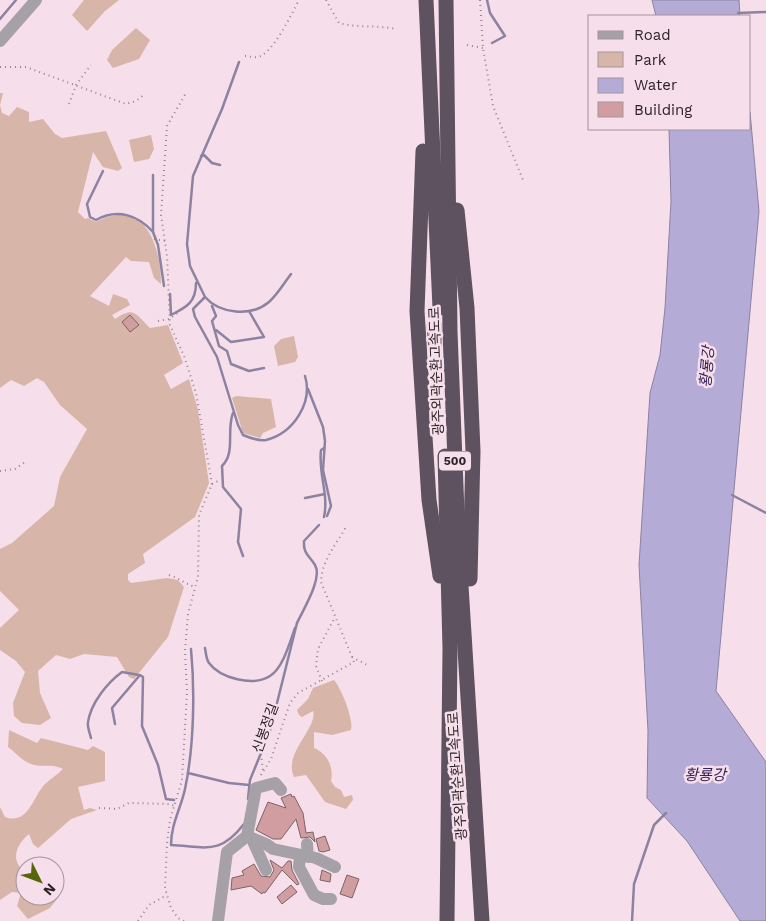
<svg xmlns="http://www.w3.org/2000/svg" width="766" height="921" viewBox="0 0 766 921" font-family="'Work Sans','Noto Sans KR',sans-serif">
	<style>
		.green { fill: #d7b5a9 }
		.water { fill: #b5abd7; stroke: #8c82a2 }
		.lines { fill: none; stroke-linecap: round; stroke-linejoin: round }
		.stream { stroke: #8c82a2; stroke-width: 2.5 }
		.building { fill: #d19da0; stroke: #7a6465 }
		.path { stroke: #95858d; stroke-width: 2; stroke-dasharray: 1 4; stroke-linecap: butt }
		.minor { stroke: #a6a0a7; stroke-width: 12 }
		.highway { stroke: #5e5160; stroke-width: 15 }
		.labels { text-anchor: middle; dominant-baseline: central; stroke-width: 5; stroke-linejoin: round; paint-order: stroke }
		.shield { fill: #f6dfea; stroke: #685b62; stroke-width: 1 }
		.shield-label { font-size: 12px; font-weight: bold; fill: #2b2327 }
		.street-label { font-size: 14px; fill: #2b2327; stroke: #f6dfea }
		.water-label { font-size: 15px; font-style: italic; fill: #342257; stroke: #f6dfea }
	</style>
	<rect width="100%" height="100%" fill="#f6dfea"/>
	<g class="green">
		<path d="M 84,0 L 119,0 L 105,11 L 87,31 L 72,15 Z"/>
		<path d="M 136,28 L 150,40 L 139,59 L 113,68 L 107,60 L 112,50 Z"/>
		<path d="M 0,93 L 3,93 L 0,105 L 2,113 L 9,116 L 17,107 L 29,112 L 29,122 L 43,119 L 55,134 L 62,138 L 106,131 L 122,168 L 118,171 L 103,167 L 93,152 L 78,212 L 85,219 L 88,218 L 96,222 C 144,196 161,245 161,284 L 154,278 L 149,262 L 131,261 L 126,257 L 90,296 L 109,306 L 113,294 L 127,299 L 130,305 L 112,315 L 115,319 C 134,306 135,313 150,328 L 168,325 L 183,363 L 164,375 L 171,389 L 189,379 L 198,410 L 209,483 L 195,517 L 143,554 L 145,563 L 128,574 L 128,580 L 131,583 L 167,578 L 178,580 L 184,587 L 168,637 L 134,679 L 129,677 L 117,657 L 84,654 L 70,659 L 56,655 L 38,671 L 40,693 L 51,718 L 40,725 L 22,723 L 14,716 L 13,703 L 25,672 L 16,661 L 0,650 L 0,628 L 19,610 L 0,591 L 0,549 L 12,543 L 54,506 L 60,477 L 87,429 L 60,405 L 44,382 L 37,378 L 24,386 L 11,380 L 0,388 Z"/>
		<path d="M 151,135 L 154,149 L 149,159 L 134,162 L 129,140 Z"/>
		<path d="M 294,336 L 298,357 L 295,362 L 278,366 L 274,346 L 281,339 Z"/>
		<path d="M 236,396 L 271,399 L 276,427 L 263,433 L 260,438 L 243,433 L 232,398 Z"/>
		<path d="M 334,680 C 341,688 354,719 351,730 L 332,735 L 314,732 L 314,748 C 327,753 334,767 331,781 L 335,787 L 341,790 L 344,797 L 352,795 L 353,800 L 346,809 L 325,802 L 306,775 L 294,777 C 293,774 291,769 292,765 C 292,748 318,723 313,711 L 302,717 L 299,715 L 297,710 L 308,699 L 313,688 Z"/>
		<path d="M 9,730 L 37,743 L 41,738 L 88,750 L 93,746 L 105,752 L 105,781 L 78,787 L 84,810 L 90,808 L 97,810 L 71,819 L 38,848 L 33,844 L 29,834 C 17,844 9,860 25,872 L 25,896 L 55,896 L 55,892 L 60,895 L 50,908 L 28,919 L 17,906 L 21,893 L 12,892 L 0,900 L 0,807 L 5,817 C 28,825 32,799 44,785 C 50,779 57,775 63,769 C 51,763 42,768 31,764 C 22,761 15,752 8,747 Z"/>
	</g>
	<g class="water">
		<path d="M 652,0 L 739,0 L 740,16 L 656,16 Z"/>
		<path d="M 750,112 L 759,211 L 716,691 L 766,762 L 766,921 L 740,921 L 687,841 L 647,798 L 648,731 L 639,565 L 650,393 L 660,355 L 665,308 L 671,201 L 669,129 L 750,129 Z"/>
	</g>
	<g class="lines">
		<g class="stream">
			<path d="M 487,0 L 490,13 L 505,36 L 492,43"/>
			<path d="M 738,13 L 766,12"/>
			<path d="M 0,19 L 16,0"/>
			<path d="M 239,62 L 222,109 L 193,176 L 187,244 L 190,266 L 205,297 L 193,309 L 195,317 L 217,357 L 238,425 L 243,435 C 250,438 259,441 266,440 C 294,433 313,402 305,376"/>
			<path d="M 201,156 L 204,155 L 212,163 L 220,165"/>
			<path d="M 103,171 L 87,204 L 90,217 L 96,220 C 117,208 138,215 153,232"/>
			<path d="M 153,175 L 153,232 L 158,245 L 164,286"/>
			<path d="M 170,294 L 171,315 C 187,307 196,302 196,283"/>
			<path d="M 205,297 C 220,314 251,317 269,302 C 278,294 284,283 291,274"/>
			<path d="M 212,306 L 216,316 L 212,321 L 219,346 L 227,351 L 231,364 L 249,371 L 264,368"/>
			<path d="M 216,330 L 231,342 L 264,337 L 249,311"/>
			<path d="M 308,389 L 323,427 L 325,441 L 323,470 L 331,506 L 327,516"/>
			<path d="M 233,413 C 226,431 236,452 222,466 L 223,487 L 241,509 L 238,542 L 243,556"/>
			<path d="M 324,448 L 321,450 C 318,473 329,494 324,517"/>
			<path d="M 732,495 L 766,513"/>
			<path d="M 305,498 L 325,494"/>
			<path d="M 297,623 C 303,610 323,578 315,565 C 309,555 303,554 304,541 L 319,525"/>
			<path d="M 205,648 C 206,653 206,659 209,663 C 220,678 253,687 270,676 C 283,668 290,642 295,628"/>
			<path d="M 191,649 C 195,691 194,747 185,789 C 181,808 171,824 171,845 C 207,847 220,855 244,824"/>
			<path d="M 115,724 L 112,708 L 140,675 L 143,677 L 142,726 L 158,765 L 166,799 L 174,800"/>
			<path d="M 91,738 C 90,733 87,727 88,722 C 91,703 107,683 122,672 L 139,675"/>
			<path d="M 188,773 L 229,783 L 249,785"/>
			<path d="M 248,799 L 250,780 L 270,731 L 297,623"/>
			<path d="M 632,921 L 634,884 L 654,825 L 666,813"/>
		</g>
	</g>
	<g class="building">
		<path d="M 130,315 L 139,325 L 130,332 L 122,322 Z"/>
		<path d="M 441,323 L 441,348 L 429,351 L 427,325 Z"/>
		<path d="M 291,794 L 292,797 L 294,796 L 303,813 L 306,833 L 313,832 L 315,842 L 310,837 L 301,838 L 296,819 L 281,839 L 273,839 L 256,830 L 268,802 L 286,808 L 281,798 Z"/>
		<path d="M 325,836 L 330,850 L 323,852 L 319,851 L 316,839 Z"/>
		<path d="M 270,860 L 282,868 L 288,861 L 291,861 L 292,870 L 299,884 L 297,885 L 282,870 L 265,893 L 263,892 L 262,894 L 251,886 L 231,890 L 232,878 L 244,875 L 242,871 L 254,864 L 261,876 L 270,877 L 274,870 Z"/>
		<path d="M 322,870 L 331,874 L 330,882 L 320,880 Z"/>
		<path d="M 347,875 L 359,879 L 352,898 L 340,894 Z"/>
		<path d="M 291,885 L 297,892 L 282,904 L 277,897 Z"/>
	</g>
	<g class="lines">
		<g class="path">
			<path d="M 326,0 L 339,23 C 357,28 377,25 396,29"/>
			<path d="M 480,0 L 483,48 L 493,106 L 523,180"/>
			<path d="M 467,45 L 483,48"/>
			<path d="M 245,56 C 249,56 254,58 257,57 C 272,56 292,13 299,0"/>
			<path d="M 0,67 L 26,67 L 126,104 L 136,101 L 145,94"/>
			<path d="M 69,104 L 76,85 L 91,65"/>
			<path d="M 154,239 L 165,241"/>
			<path d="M 158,321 L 169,319 L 179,312"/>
			<path d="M 0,471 L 15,469 L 25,462"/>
			<path d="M 212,484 L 218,481"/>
			<path d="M 169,575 C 179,578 185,584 195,587"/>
			<path d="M 352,657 L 369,666"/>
			<path d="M 322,681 L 316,666 L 318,649 L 335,617"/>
			<path d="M 261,754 L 263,771"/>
			<path d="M 261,775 L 271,759 L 290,703 L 298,693 L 354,662 L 321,582 C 322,559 337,544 347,525"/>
			<path d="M 99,808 L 117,809 L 129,803 L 170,804 L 175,806"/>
			<path d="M 138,921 L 149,905 L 167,895"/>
			<path d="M 184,921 L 178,918 L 171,908 L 165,888 L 167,843 L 170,820 L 182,780 L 187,692 L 185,651 L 188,614 L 198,577 L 199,515 L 212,484 L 196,393 L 184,356 L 170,325 L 167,256 L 161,215 L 167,126 L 186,93"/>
		</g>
		<g class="minor">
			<path d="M 0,41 L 36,0"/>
			<path d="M 247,836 L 266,844 L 273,849 L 316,858 L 335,867"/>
			<path d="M 252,839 L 266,870"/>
			<path d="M 307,844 L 308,857"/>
			<path d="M 300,855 L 299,867 L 314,895 L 323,899 L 331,899"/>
			<path d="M 218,921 L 227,852 L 247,836 L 256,788 L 275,783 L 281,790"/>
		</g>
		<g class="highway">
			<path d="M 426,0 L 440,308"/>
			<path d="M 446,0 L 450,332 L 458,538 L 482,921"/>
			<path d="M 423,151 L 417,311 L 429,500 L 440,576"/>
			<path d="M 457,210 L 467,308 L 473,451 L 470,579"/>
			<path d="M 445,456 L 450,648 L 447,921"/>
		</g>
	</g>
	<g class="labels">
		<rect class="shield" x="439" y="451.5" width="32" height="19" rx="4"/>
		<g class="shield-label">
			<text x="455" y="461">500</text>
		</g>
		<g class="street-label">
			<text transform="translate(436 371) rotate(-92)">광주외곽순환고속도로</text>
			<text transform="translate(265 728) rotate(-70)">신봉정길</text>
			<text transform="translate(457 776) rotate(-94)">광주외곽순환고속도로</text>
		</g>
		<g class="water-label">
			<text transform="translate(707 367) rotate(-85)">황룡강</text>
			<text x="705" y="775">황룡강</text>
		</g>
	</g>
	<rect x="588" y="15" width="162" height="115" fill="#f6dfea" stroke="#a5949c"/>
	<rect x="598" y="31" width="25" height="8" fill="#a6a0a7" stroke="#a5949c"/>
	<text x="634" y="40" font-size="15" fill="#2b2327">Road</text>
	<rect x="598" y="52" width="25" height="15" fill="#d7b5a9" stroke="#a5949c"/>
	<text x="634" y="65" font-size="15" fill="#2b2327">Park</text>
	<rect x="598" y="78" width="25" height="15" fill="#b5abd7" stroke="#a5949c"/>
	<text x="634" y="90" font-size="15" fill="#2b2327">Water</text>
	<rect x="598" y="102" width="25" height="15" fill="#d19da0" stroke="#a5949c"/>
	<text x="634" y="115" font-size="15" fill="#2b2327">Building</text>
	<g transform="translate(40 881) rotate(132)"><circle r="24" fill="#f6dfea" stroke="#a5949c"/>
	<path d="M0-4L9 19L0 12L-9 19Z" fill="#55650b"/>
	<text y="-8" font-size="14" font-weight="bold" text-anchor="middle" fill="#2b2327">N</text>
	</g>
</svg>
